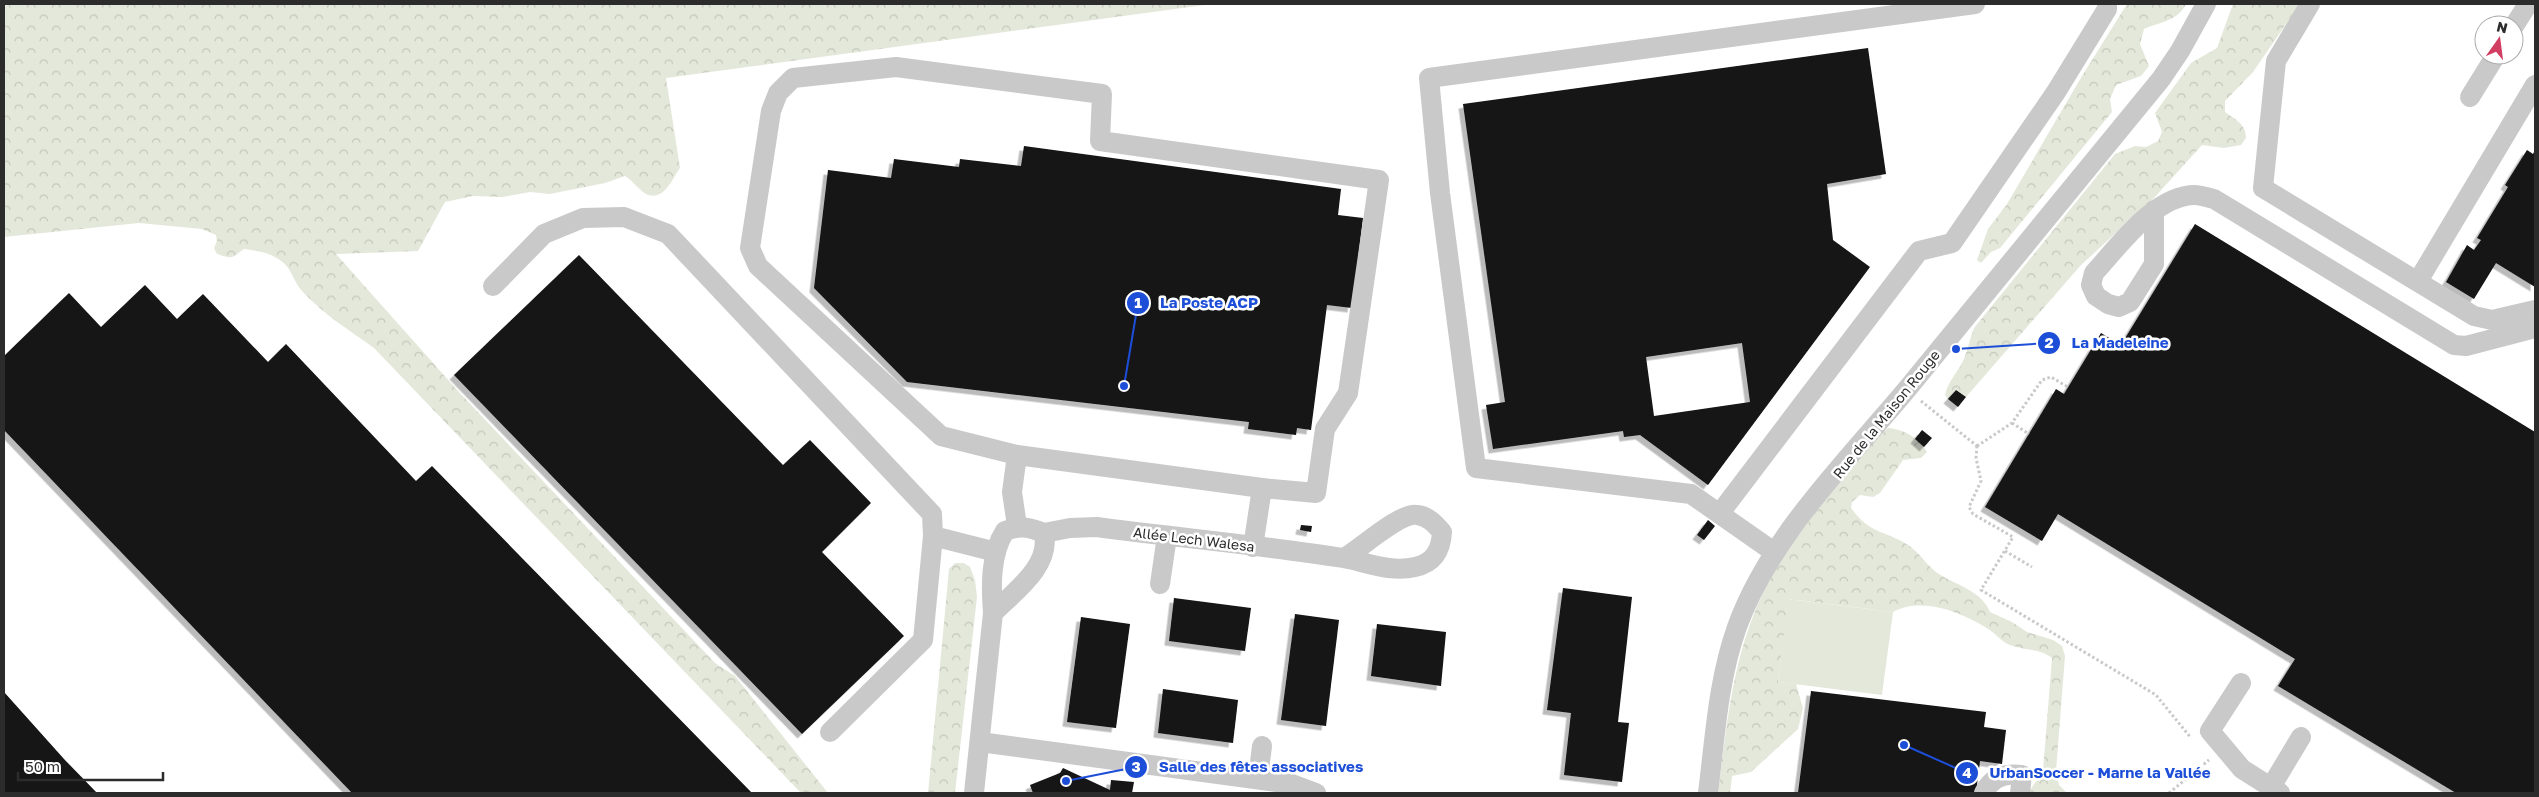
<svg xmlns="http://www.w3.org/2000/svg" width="2539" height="797" viewBox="0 0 2539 797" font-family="'Golos Text',sans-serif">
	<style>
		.forest { fill: url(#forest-crowns) }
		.pitch { fill: #e4e8da }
		.building { fill: #131313; fill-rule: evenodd; filter: url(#shadow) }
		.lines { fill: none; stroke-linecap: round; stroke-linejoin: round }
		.path { stroke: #c9c9c9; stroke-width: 3; stroke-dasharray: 2.5 2.5; stroke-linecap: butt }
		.minor { stroke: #c9c9c9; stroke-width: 20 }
		.labels { text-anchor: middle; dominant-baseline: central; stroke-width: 5; stroke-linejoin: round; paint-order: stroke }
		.street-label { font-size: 14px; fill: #2c2c2c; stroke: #fff }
		.leader { fill: none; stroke: #1d4ed8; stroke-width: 2 }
		.callout-dot { fill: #1d4ed8; stroke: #fff; stroke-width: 2 }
		.mark-label { font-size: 15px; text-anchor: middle; font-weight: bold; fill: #fff }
		.callout-label { font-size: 15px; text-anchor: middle; font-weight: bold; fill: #1d4ed8; stroke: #fff; stroke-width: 5; stroke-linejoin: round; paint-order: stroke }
	</style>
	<defs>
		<pattern id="forest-crowns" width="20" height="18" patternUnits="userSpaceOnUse" patternTransform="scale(1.25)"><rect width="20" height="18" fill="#e4e8da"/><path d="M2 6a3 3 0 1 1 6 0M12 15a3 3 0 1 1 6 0" fill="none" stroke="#c4c7bb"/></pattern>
		<filter id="shadow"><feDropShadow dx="-4.5" dy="4.5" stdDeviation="0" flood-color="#0004"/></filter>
	</defs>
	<rect width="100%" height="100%" fill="#fff"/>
	<g class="forest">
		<path d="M 4,4 L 1212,4 L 666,78 L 680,168 C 672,179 664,202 646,194 C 639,190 633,181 625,176 L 605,183 L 550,194 L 530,192 L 503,197 L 473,196 L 445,202 L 418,251 L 336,254 L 458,391 L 715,663 L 735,676 L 828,793 L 801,793 L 374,348 C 349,330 323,314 302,291 C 293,281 292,268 280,260 C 270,253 256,250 244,249 C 230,259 234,259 217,254 L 214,248 L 217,241 L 216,235 L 202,229 L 139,223 L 4,237 Z"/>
		<path d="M 2127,4 L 2186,4 C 2178,21 2160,22 2144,29 L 2140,44 L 2149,66 L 2141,76 L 2116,85 L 2110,99 L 2112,112 L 2000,248 L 1991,252 L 1981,263 L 1977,260 L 1988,229 L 2007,204 L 2082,76 Z"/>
		<path d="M 2233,4 L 2300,4 L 2253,72 L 2225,101 L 2225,112 C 2236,120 2246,124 2246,138 L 2241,145 L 2224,148 L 2202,145 L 2154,198 L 2081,265 L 1966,397 L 1956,390 L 1948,399 L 1945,395 C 1948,381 1958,372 1964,359 C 1968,349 1970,338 1974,328 L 2115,154 L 2135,146 L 2146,147 L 2158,141 L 2162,132 L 2155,113 L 2191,63 L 2217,48 Z"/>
		<path d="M 1888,428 C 1903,429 1920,438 1927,452 L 1921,458 L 1903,460 L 1880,493 L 1873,497 L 1860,495 L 1852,502 L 1851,508 C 1871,536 1887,530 1911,547 C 1921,555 1928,567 1939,574 C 1956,585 1982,591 1990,612 L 2012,622 L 2027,632 L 2053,640 L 2062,646 L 2065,656 L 2056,771 L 2059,785 L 2067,793 L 2028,793 L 2043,771 L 2052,658 C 2039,648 2028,651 2013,646 C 2004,644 1998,636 1991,631 C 1964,613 1923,596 1893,612 L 1789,599 L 1778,682 L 1796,684 L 1803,708 L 1798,729 L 1751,772 L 1732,776 L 1730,793 L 1718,793 C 1726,730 1732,664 1758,604 C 1783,543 1838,487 1879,435 Z"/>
		<path d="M 955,563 L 964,563 L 970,567 L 975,580 L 977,597 L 955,793 L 928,793 L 949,569 Z"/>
	</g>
	<path class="pitch" d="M 1788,599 L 1893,612 L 1882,695 L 1778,682 Z"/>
	<g class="building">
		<path d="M 1868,48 L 1886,174 L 1827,184 L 1833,240 L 1870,267 L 1708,485 L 1640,435 L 1624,437 L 1623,431 L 1493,449 L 1486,405 L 1505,402 L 1463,104 ZM 1742,343 L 1750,402 L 1654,416 L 1646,357 Z"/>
		<path d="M 1024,146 L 1341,189 L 1338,215 L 1363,218 L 1352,308 L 1327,305 L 1311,430 L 1297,428 L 1296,435 L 1248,429 L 1249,422 L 907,382 L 814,288 L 828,170 L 891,178 L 894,159 L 959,167 L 960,159 L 1021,166 Z"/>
		<path d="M 2527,150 L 2533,154 L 2535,150 L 2535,287 L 2496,263 L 2474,299 L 2446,282 L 2467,245 L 2474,250 L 2481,240 L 2477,238 L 2508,187 L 2505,185 Z"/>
		<path d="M 2195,224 L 2535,432 L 2535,793 L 2456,793 L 2278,686 L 2295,659 L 2058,514 L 2042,541 L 1985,507 L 2056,389 L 2064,394 L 2101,333 L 2121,345 Z"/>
		<path d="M 579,255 L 783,465 L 810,440 L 871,503 L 822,552 L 904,636 L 802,734 L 454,375 Z"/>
		<path d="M 145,285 L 177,319 L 203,294 L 268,362 L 286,344 L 416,481 L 432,466 L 752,793 L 352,793 L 4,430 L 4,356 L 69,293 L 101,327 Z"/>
		<path d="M 1956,390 L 1966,397 L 1958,407 L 1948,399 Z"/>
		<path d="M 1922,430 L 1932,438 L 1924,447 L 1915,439 Z"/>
		<path d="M 1708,520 L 1715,526 L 1704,540 L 1697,535 Z"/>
		<path d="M 1301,525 L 1312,526 L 1311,532 L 1300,530 Z"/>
		<path d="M 1563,588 L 1632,597 L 1618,722 L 1629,723 L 1622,782 L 1564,775 L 1571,713 L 1547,710 Z"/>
		<path d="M 1174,598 L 1251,608 L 1245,651 L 1169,641 Z"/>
		<path d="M 1295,614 L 1339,620 L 1326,726 L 1281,720 Z"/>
		<path d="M 1081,617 L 1130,624 L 1116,728 L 1067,722 Z"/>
		<path d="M 1377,624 L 1446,632 L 1441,686 L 1371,676 Z"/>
		<path d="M 1163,689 L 1238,700 L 1233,743 L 1158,733 Z"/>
		<path d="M 1811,691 L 1986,712 L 1984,727 L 2006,730 L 2002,764 L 1980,761 L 1976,793 L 1798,793 Z"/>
		<path d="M 4,692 L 64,759 L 97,793 L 4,793 Z"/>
		<path d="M 1063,768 L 1110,790 L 1111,780 L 1134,782 L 1132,793 L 1033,793 L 1030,785 L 1060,773 Z"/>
	</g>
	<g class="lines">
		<g class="path">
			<path d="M 1921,401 L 1977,446"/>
			<path d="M 2012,423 L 2029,434"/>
			<path d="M 1977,446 L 1976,458 L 1981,481 L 1969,507 L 1973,514 L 2013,537 L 1981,590 L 2156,695 L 2191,738"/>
			<path d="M 1977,446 L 2012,423 L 2042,380 L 2051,377 L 2068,387"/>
			<path d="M 2005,551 L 2032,567"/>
			<path d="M 2169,793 L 2209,760"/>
		</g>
		<g class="minor">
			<path d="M 2310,4 L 2276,61 L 2263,188 L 2474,316 L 2492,320 L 2535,310"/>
			<path d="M 2514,26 L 2528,4"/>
			<path d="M 2470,97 L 2496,55"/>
			<path d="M 2154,210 L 2154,264 L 2130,302 L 2119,307 L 2108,304 L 2096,296 L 2091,285 L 2094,273 C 2119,246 2155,195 2195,195 C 2201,195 2208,198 2214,199 L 2454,345 L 2466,346 L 2535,328"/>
			<path d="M 2418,281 L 2535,85"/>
			<path d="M 493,286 L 544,234 L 583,218 L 624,217 L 668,234 L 932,514 L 933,536 L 996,552"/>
			<path d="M 1017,455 L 941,436 L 758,266 L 750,248 L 771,111 L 778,93 L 793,78 L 896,67 L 1102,94 L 1100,141 L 1379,180 L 1348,393 L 1325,429 L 1316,493 L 1262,488"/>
			<path d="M 1720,513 L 1919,251 L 1952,243 L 2056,92 L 2107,9 L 2107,4"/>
			<path d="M 1017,526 L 1012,492 L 1017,455 L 1262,488 L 1253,547"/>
			<path d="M 1044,533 L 1070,528 L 1097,527 C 1179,538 1262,545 1343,558 C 1366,562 1391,573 1415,567 C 1434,563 1441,550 1442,532 C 1435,524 1428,516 1417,515 C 1400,512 1360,549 1344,558"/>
			<path d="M 1774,552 L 1691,494 L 1476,468 L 1440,193 L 1429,78 L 1975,4"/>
			<path d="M 1160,584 L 1167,536"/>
			<path d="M 2241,683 L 2210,731 L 2242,769 L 2280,793"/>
			<path d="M 830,732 L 923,640 L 933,536"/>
			<path d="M 980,742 L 1292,784 L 1316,793"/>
			<path d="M 1258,779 L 1262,746"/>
			<path d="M 2271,787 L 2301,737"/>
			<path d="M 974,793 L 993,613 C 991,587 990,554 1005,531 C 1020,525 1029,527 1044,533 C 1051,566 1015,591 993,613"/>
			<path d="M 1708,793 C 1715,738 1718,680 1737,627 C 1770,536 1847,461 1908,388 C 1992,285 2077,182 2161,79 L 2180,51 L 2206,4"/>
			<path d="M 1984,793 C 1991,777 2006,773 2022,775 L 2020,793"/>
		</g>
	</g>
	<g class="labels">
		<g class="street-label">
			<text transform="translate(1886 414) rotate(-51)">Rue de la Maison Rouge</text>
			<text transform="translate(1194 539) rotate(7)">Allée Lech Walesa</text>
		</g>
	</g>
	<path class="leader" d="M1124 386L1138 303M1956 349L2049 343M1066 781L1136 767M1904 745L1967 773"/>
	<g class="callout-dot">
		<circle cx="1124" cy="386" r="5"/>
		<circle cx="1956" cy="349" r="5"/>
		<circle cx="1066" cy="781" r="5"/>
		<circle cx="1904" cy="745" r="5"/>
		<circle cx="1138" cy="303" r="12"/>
		<circle cx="2049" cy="343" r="12"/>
		<circle cx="1136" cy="767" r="12"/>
		<circle cx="1967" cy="773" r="12"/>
	</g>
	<g class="mark-label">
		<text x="1138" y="308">1</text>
		<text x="2049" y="348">2</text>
		<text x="1136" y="772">3</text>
		<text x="1967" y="778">4</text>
	</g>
	<g class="callout-label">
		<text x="1209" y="308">La Poste ACP</text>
		<text x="2120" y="348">La Madeleine</text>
		<text x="1261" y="772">Salle des fêtes associatives</text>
		<text x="2100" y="778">UrbanSoccer - Marne la Vallée</text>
	</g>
	<rect width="2539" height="797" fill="none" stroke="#2c2c2c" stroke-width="10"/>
	<g transform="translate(2499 40) rotate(14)"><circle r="24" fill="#ffffff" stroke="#ababab"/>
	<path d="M0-4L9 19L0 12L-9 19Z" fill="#d23e61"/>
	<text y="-8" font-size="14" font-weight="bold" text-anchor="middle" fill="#2c2c2c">N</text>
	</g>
	<path d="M18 772v8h145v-8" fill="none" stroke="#2c2c2c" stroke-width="2.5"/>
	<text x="25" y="772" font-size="15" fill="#2c2c2c" stroke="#ffffff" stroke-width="4" paint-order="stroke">50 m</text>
</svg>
